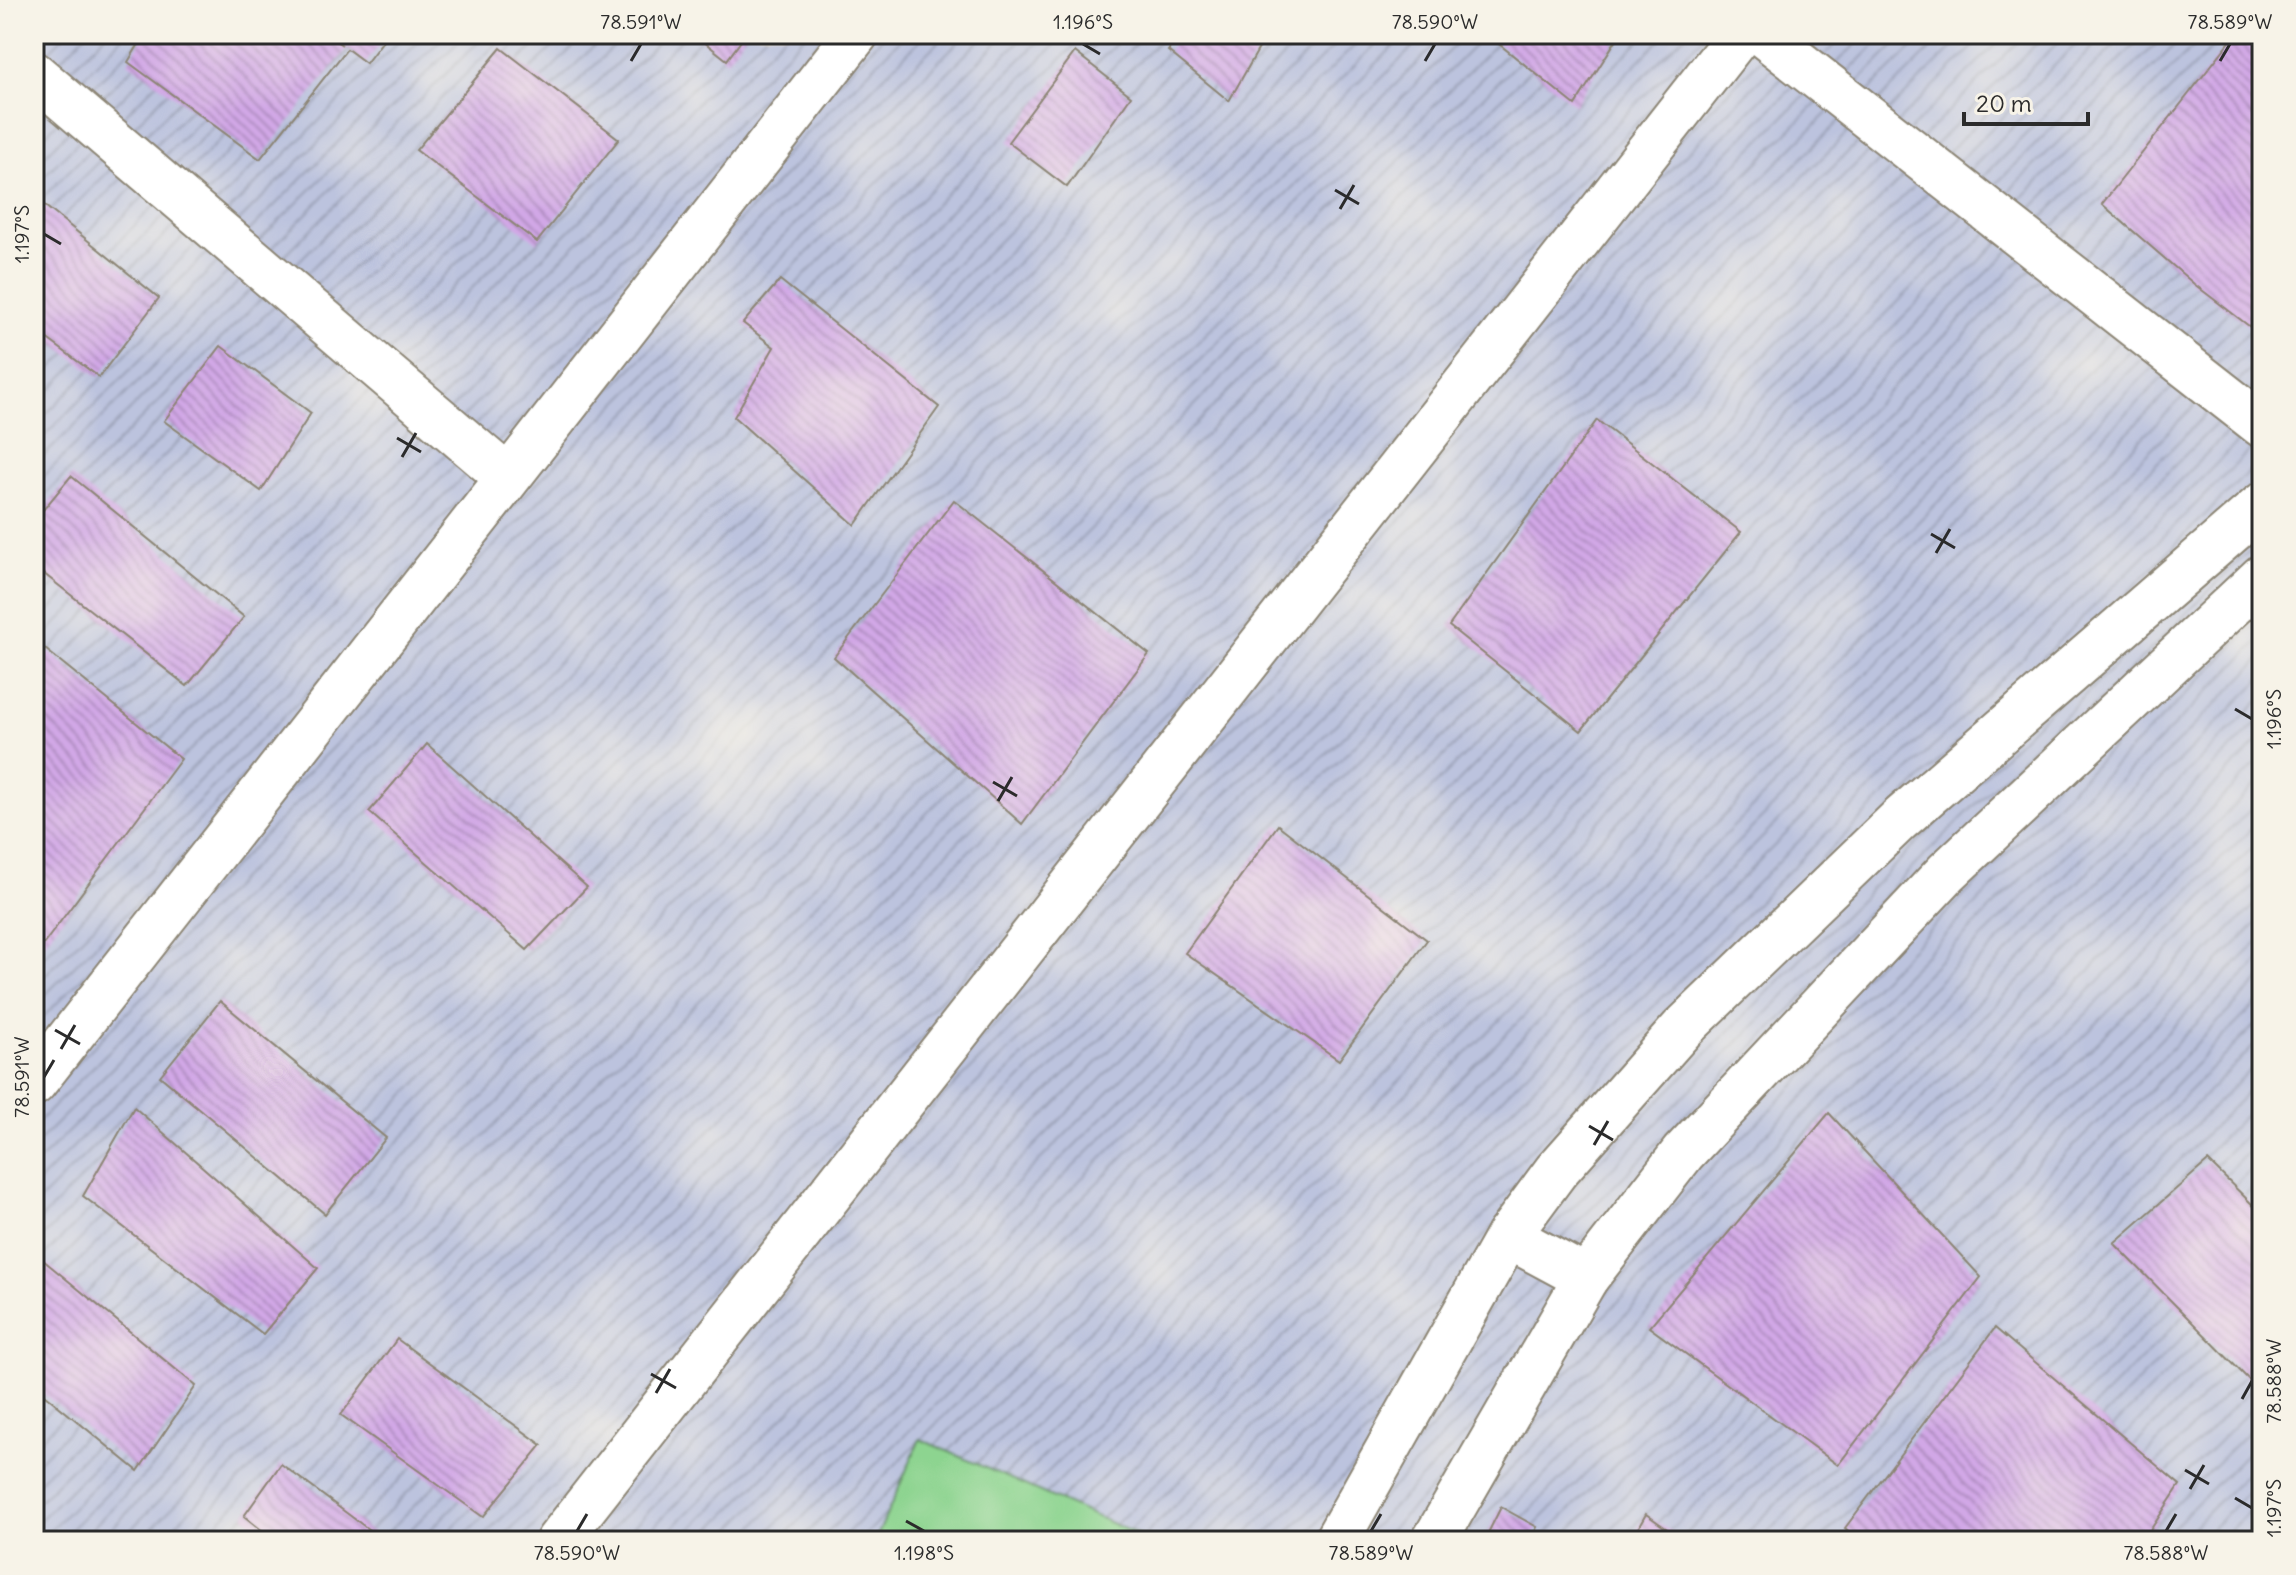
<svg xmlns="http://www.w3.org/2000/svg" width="2296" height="1575" viewBox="0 0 2296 1575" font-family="Delius,sans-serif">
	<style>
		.industrial { fill: url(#industrial-furrows) }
		.pitch { fill: #8dd490; stroke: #5c805e; stroke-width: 2 }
		.building { fill: url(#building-back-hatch) }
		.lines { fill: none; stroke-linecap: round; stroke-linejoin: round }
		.minor-casing { stroke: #8c8574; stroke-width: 48 }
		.minor { stroke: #fff; stroke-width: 44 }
		.ticks { fill: none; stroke: #2b2b2b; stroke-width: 3 }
		.neatline { fill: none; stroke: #2b2b2b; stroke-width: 3 }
		.ticks-label { font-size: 20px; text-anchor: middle; fill: #2b2b2b }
	</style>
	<defs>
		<pattern id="industrial-furrows" width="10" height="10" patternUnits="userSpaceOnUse" patternTransform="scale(2)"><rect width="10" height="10" fill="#bcc3de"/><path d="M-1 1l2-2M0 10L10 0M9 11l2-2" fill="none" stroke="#999fb4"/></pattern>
		<pattern id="building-back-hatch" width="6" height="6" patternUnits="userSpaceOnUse" patternTransform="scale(2)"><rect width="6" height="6" fill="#d1a7e6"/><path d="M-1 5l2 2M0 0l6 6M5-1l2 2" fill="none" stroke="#a8b"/></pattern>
	</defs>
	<rect width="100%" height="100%" fill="#f7f3e8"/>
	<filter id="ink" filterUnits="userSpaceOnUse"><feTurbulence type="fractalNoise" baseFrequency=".0125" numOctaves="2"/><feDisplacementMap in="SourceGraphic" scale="16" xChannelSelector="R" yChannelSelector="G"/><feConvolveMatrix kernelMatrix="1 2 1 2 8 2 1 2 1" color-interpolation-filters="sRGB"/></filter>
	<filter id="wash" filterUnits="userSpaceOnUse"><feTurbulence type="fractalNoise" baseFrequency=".006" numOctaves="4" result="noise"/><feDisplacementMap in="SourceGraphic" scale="32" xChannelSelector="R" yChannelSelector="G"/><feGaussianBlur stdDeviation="1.8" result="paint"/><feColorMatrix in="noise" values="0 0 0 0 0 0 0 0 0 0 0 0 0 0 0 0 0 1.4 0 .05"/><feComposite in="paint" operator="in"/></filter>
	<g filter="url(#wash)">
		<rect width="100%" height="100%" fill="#eddfbc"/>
		<rect class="industrial" x="34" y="34" width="2228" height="1507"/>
		<path class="pitch" d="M 920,1439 L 1152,1541 L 875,1541 Z"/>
		<g id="blocks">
			<g class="building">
				<path d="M 145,34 L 325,34 L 342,45 L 328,34 L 388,34 L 366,63 L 347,49 L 260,159 L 128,62 Z"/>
				<path d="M 694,34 L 746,34 L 727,60 Z"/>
				<path d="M 1179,34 L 1267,34 L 1229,101 L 1168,51 Z"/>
				<path d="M 1499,34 L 1613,34 L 1618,37 L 1575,105 L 1494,40 Z"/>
				<path d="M 2236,34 L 2262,34 L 2262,336 L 2194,284 L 2102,204 Z"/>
				<path d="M 501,48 L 619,139 L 537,242 L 416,150 Z"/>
				<path d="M 1075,52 L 1131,96 L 1067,187 L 1008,142 Z"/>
				<path d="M 34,197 L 159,298 L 99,377 L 34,329 Z"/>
				<path d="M 780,280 L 939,407 L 855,525 L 734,417 L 774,347 L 743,323 Z"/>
				<path d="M 221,346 L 311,413 L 261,491 L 164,421 Z"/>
				<path d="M 1597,420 L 1741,532 L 1581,731 L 1449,626 Z"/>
				<path d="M 71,476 L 244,617 L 187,686 L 34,566 L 34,521 Z"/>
				<path d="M 954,500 L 1149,654 L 1022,824 L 834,657 Z"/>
				<path d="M 34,640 L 181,759 L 34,957 Z"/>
				<path d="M 427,744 L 587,887 L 527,950 L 369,812 Z"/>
				<path d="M 1278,825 L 1427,940 L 1339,1060 L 1185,953 Z"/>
				<path d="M 220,1001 L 386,1138 L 325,1214 L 160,1076 Z"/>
				<path d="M 134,1107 L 318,1268 L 263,1334 L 83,1196 Z"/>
				<path d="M 1829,1113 L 1981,1277 L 1838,1465 L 1649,1327 Z"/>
				<path d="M 2208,1161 L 2262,1214 L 2262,1393 L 2114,1243 Z"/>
				<path d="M 37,1255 L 196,1386 L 138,1471 L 34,1386 Z"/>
				<path d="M 1995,1328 L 2180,1485 L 2143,1541 L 1860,1541 L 1845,1528 Z"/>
				<path d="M 397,1339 L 542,1445 L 483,1517 L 341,1415 Z"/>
				<path d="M 281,1464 L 384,1541 L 275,1541 L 244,1516 Z"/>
				<path d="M 1501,1507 L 1537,1527 L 1531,1541 L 1484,1541 Z"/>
				<path d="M 1646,1514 L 1684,1541 L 1631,1541 Z"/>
			</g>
		</g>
	</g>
	<g filter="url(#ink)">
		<use href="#blocks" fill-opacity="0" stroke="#8c8574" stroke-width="2"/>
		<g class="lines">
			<defs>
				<g id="minor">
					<path d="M 1762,34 L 2262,425"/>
					<path d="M 34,74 L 507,477"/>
					<path d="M 34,1083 L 856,34"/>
					<path d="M 1508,1236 L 1586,1278"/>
					<path d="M 558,1541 L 1740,34"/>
					<path d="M 1336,1541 L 1508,1236 L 1556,1171 L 1682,1029 L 1899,820 L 2262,505"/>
					<path d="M 1434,1541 L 1586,1278 L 1683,1153 L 1947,872 L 2262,577"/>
				</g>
			</defs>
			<use href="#minor" class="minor-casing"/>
			<use href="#minor" class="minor"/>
		</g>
	</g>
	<path class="ticks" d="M 1083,44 L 1100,54M 631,61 L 641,44M 1425,61 L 1435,44M 2220,61 L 2230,44M 1335,190 L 1359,204M 1340,209 L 1354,185M 44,234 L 61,244M 397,438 L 421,452M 402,457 L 416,433M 1931,534 L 1955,548M 1936,553 L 1950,529M 2235,709 L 2252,719M 993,782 L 1017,796M 998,801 L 1012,777M 55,1030 L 80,1044M 61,1049 L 75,1025M 44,1077 L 54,1060M 1589,1126 L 1613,1140M 1594,1145 L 1608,1121M 651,1374 L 676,1388M 656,1393 L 670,1369M 2242,1399 L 2252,1381M 2185,1470 L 2209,1484M 2190,1489 L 2204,1465M 2235,1498 L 2252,1508M 906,1521 L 924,1531M 577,1531 L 587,1514M 1371,1531 L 1381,1514M 2166,1531 L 2176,1514"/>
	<rect width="2296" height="1575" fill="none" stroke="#f7f3e8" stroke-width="88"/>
	<path d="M1964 112v12h124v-12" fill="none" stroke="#2b2b2b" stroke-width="4"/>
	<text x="1976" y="112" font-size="24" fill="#2b2b2b" stroke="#f7f3e8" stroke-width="6" paint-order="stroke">20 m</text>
	<rect x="44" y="44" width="2208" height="1487" class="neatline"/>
	<g class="ticks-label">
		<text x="641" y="29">78.591°W</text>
		<text x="1083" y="29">1.196°S</text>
		<text x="1435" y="29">78.590°W</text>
		<text x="2230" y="29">78.589°W</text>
		<text transform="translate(22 234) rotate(-90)" y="7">1.197°S</text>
		<text transform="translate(2274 719) rotate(-90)" y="7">1.196°S</text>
		<text transform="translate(22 1077) rotate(-90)" y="7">78.591°W</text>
		<text transform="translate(2274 1381) rotate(-90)" y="7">78.588°W</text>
		<text transform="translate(2274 1508) rotate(-90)" y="7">1.197°S</text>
		<text x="577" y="1560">78.590°W</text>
		<text x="924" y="1560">1.198°S</text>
		<text x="1371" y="1560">78.589°W</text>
		<text x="2166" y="1560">78.588°W</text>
	</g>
</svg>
